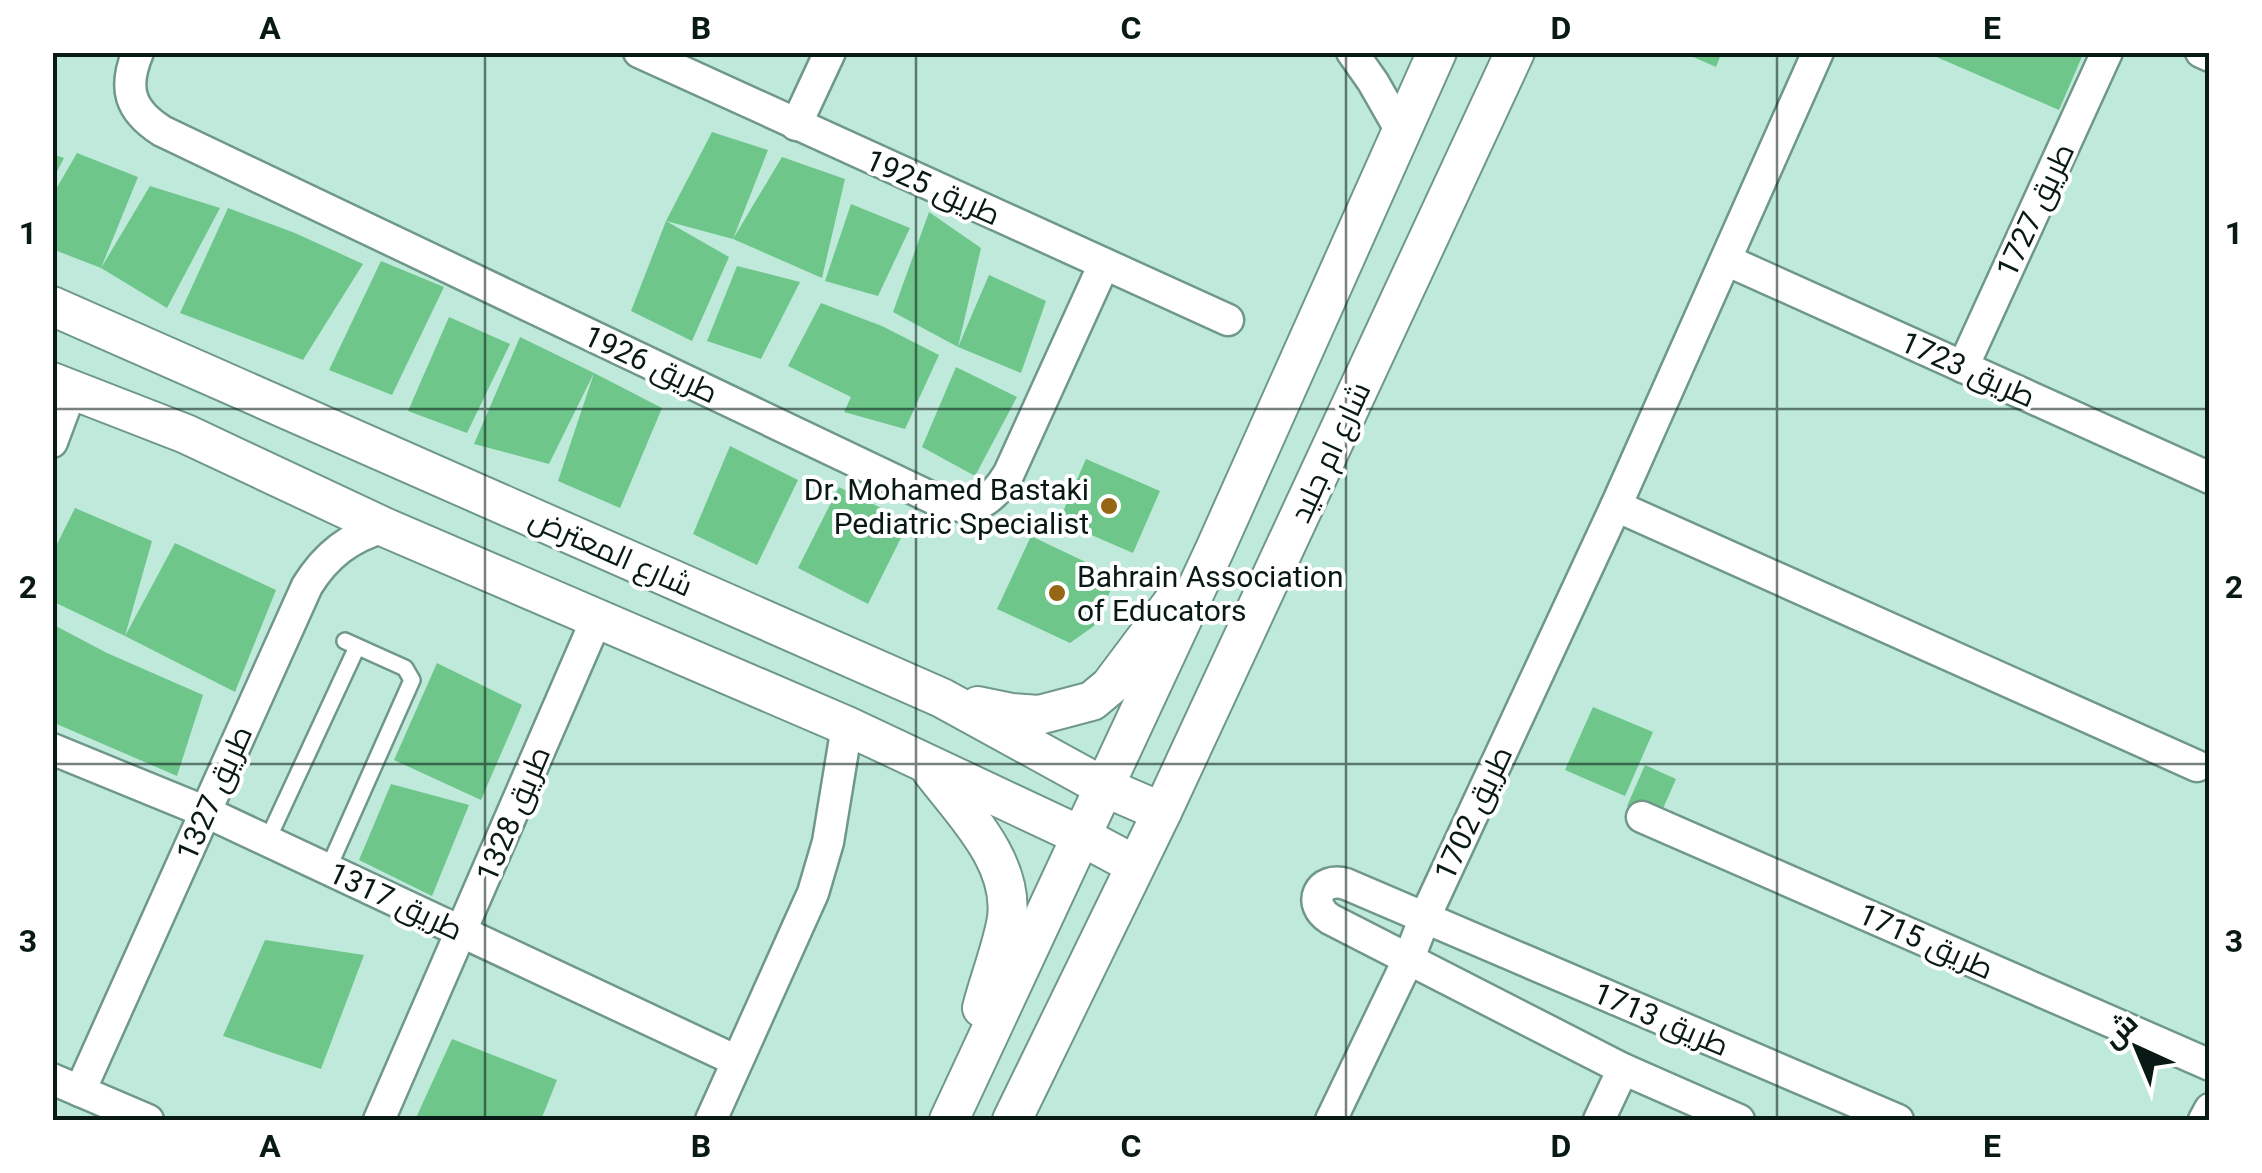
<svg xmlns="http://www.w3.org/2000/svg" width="2262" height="1173" viewBox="0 0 2262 1173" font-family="Roboto,Cairo,sans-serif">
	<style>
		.building { fill: #6ec68a }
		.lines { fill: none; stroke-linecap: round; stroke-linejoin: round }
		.service-casing { stroke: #6f978a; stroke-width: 20 }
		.minor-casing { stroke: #6f978a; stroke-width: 35 }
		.tertiary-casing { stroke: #6f978a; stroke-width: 42 }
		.service { stroke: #fff; stroke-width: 15 }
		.minor { stroke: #fff; stroke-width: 30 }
		.tertiary { stroke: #fff; stroke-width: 38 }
		.grid { fill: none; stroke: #091915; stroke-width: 2.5; stroke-opacity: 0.55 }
		.poi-dot { fill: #956715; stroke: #fff; stroke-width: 4 }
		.labels { text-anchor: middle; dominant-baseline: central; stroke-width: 8; stroke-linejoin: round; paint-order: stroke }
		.street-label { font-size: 30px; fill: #091915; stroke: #fff }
		.poi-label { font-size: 30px; fill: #091915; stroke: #fff; text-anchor: end }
		.neatline { fill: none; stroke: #091915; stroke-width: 4 }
		.grid-label { font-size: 32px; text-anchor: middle; font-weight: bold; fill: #091915 }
	</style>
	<rect width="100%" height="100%" fill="#bfeadb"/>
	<g class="building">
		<path d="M 1682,52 L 1722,52 L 1716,67 Z"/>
		<path d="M 1925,52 L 2084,52 L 2059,110 Z"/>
		<path d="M 712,132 L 768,150 L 733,239 L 666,221 Z"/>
		<path d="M 77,153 L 138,177 L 101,268 L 150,186 L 220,208 L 167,308 L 101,268 L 52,249 L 52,196 Z"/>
		<path d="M 52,154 L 64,158 L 52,181 Z"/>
		<path d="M 782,157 L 845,179 L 822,278 L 733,239 Z"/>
		<path d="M 851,204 L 910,228 L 878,296 L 825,281 Z"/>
		<path d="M 228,208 L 295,233 L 363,264 L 303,360 L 180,313 Z"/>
		<path d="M 929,212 L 981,248 L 958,347 L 989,275 L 1046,301 L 1021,373 L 958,347 L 893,312 Z"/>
		<path d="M 666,221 L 729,257 L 692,341 L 631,311 Z"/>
		<path d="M 381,261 L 444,287 L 392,395 L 329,370 Z"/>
		<path d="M 737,266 L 800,282 L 761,359 L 707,341 Z"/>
		<path d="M 821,303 L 882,326 L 939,355 L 905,429 L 844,412 L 851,397 L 788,366 Z"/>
		<path d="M 449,317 L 510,344 L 467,433 L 408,411 Z"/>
		<path d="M 520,337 L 594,373 L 662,408 L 620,508 L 558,481 L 594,373 L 549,464 L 474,444 Z"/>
		<path d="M 956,367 L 1017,397 L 975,476 L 922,447 Z"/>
		<path d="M 730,446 L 798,480 L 757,565 L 693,534 Z"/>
		<path d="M 1086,459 L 1160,491 L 1133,553 L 1059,521 Z"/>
		<path d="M 839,487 L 909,522 L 868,604 L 798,568 Z"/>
		<path d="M 75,508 L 152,541 L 125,636 L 52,601 L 52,554 Z"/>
		<path d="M 1031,536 L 1117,577 L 1094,626 L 1070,643 L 997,609 Z"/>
		<path d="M 175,543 L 276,590 L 235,692 L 125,636 Z"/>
		<path d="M 52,624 L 107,653 L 203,695 L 177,776 L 52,722 Z"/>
		<path d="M 437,663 L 522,705 L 481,800 L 394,760 Z"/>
		<path d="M 1593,707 L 1653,732 L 1625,796 L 1565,770 Z"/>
		<path d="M 1645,765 L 1676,779 L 1658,820 L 1627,806 Z"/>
		<path d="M 391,784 L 469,805 L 432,896 L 359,860 Z"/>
		<path d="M 265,940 L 364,955 L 321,1069 L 223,1036 Z"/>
		<path d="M 452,1039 L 557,1080 L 541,1120 L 415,1120 Z"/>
	</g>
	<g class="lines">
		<defs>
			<g id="service">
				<path d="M 267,841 L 357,647"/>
				<path d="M 328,869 L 412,680 L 405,668 L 345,641"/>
			</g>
			<g id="minor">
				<path d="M 138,52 C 123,88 129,110 162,131 L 943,503 C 977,512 992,501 1009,473 L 1104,264"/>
				<path d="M 639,52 L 1228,320"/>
				<path d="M 1352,52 L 1373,82 L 1401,131"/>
				<path d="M 2201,52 L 2210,56"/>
				<path d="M 796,125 L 830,52"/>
				<path d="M 1726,260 L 2210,478"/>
				<path d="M 1963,367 L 2107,52"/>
				<path d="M 52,442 L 71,391"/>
				<path d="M 1616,506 L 2197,766"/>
				<path d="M 52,749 L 206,812 L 737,1061"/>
				<path d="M 1642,817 L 2210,1065"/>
				<path d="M 52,1079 L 148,1120"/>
				<path d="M 80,1091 L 307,586 C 326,555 350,537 384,527"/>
				<path d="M 379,1120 L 597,618"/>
				<path d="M 711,1120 L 813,893 L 828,842 L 847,726"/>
				<path d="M 1331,1120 L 1409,958 L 1425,917 L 1616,506 L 1818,52"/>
				<path d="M 1599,1120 L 1623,1069"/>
				<path d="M 1739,1120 L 1623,1069 L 1330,919 C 1306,904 1319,876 1346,884 L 1898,1120"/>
				<path d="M 2204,1120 L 2210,1109"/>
			</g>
			<g id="tertiary">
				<path d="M 52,306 L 942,698 L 1104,787 L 1162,812"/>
				<path d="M 52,382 L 186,434 L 384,527 L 847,726 L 1081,836 L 1135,865"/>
				<path d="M 978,706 L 1012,713 L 1039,715 L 1092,701 L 1110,686 L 1176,598"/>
				<path d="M 931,770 C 963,812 1014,861 1007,918 C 1003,945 989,980 982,1008"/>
				<path d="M 949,1120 L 1215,549 L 1437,52"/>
				<path d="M 1012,1120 L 1162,812 L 1515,52"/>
			</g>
		</defs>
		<use href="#service" class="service-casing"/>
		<use href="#minor" class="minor-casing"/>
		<use href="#tertiary" class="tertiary-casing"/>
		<use href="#service" class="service"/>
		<use href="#minor" class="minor"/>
		<use href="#tertiary" class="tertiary"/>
	</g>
	<path class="grid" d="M 485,52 L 485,1120M 916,52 L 916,1120M 1346,52 L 1346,1120M 1777,52 L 1777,1120M 52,409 L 2210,409M 52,764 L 2210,764"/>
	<g class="poi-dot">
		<circle cx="1109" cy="506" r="10"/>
		<circle cx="1057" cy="593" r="10"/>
	</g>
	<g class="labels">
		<g class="street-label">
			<text transform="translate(933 187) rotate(24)">طريق 1925</text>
			<text transform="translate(2035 210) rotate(-65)">طريق 1727</text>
			<text transform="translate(651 364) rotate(25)">طريق 1926</text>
			<text transform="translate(1968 369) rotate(24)">طريق 1723</text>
			<text transform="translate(1330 452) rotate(-65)">شارع ام جليد</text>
			<text transform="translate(611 552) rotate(24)">شارع المعترض</text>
			<text transform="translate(214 793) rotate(-66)">طريق 1327</text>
			<text transform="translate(1473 813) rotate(-65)">طريق 1702</text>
			<text transform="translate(513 814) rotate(-67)">طريق 1328</text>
			<text transform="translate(396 901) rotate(25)">طريق 1317</text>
			<text transform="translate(1926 941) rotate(24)">طريق 1715</text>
			<text transform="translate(1661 1019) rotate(23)">طريق 1713</text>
		</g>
		<g class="poi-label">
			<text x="1089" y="489">Dr. Mohamed Bastaki<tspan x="1089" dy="34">Pediatric Specialist</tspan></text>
			<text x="1077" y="576" text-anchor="start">Bahrain Association<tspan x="1077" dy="34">of Educators</tspan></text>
		</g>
	</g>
	<rect width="2262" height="1173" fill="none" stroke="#ffffff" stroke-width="110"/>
	<g transform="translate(2137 1048) rotate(316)" stroke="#ffffff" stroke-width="8" paint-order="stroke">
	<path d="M0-8L18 38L0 25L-18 38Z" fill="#091915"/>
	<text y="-15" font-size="28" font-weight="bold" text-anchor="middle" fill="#091915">ش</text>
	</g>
	<rect x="55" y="55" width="2152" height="1063" class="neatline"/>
	<g class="grid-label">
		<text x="270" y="39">A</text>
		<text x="701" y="39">B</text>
		<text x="1131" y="39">C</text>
		<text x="1561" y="39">D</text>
		<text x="1992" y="39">E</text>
		<text x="28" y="244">1</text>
		<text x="2234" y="244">1</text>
		<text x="28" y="598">2</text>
		<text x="2234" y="598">2</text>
		<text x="28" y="952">3</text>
		<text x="2234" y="952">3</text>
		<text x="270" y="1157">A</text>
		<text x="701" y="1157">B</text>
		<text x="1131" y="1157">C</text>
		<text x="1561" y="1157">D</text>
		<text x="1992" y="1157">E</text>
	</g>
</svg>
